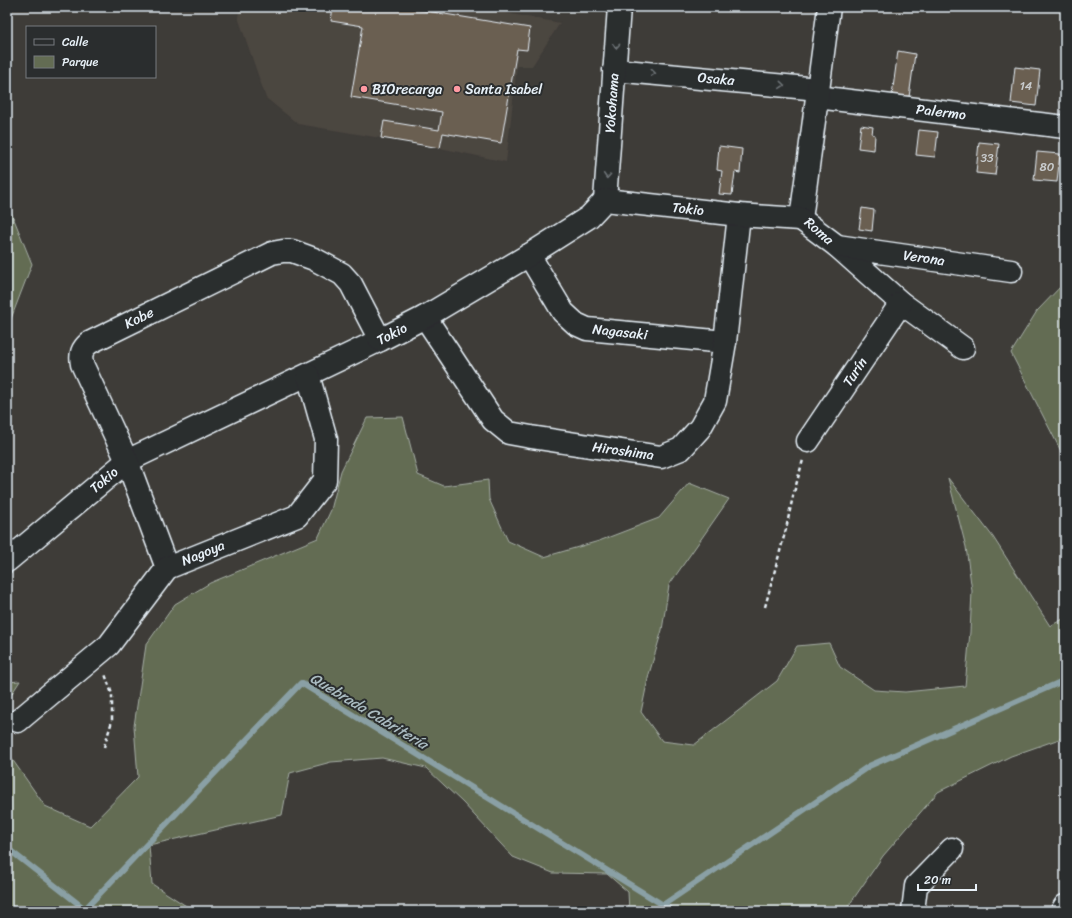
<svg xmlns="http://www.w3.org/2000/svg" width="1072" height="918" viewBox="0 0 1072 918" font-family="Sriracha,sans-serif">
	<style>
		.built { fill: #4c4640 }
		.green { fill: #636c53; stroke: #a6aea6 }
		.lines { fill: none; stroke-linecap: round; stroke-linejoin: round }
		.stream { stroke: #8aa0a5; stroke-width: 6 }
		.building { fill: #6b5e51; stroke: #e8f1f8 }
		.minor-casing { stroke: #e8f1f8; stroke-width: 25 }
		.path { stroke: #e8f1f8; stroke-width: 2.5; stroke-dasharray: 4 3; stroke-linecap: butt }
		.minor { stroke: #2a2d2e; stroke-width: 22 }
		.oneway { stroke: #6c7275 }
		.poi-dot { fill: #ff9aa2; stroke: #2a2d2e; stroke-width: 1.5 }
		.labels { text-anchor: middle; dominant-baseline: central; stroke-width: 4; stroke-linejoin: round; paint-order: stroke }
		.number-label { font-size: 12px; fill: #c9ccce }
		.street-label { font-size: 14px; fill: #e8f1f8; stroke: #2a2d2e }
		.poi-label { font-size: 14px; fill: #e8f1f8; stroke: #2a2d2e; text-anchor: start }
		.water-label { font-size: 15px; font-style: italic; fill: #aabbc1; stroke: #2a2d2e }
	</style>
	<rect width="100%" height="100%" fill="#3e3c38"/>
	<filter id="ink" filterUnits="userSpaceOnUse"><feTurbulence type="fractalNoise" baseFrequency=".025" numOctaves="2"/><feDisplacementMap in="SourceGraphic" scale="8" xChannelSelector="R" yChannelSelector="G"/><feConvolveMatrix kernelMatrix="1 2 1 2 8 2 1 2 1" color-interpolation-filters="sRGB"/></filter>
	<g filter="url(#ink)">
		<path class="built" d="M 240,7 L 473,7 L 560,23 L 532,66 L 517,66 L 506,162 L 440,148 L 298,124 L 266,98 L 238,17 Z"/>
		<g class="green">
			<path d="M 7,202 L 32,264 L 7,329 Z"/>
			<path d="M 1065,282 L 1065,459 L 1011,353 L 1037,311 Z"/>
			<path d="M 403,417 L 418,475 L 444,486 L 488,480 L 489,499 L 508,541 L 544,557 L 599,541 L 659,518 L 689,483 L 729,499 L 669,585 L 662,630 L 649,674 L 641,712 L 662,741 L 694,745 L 777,681 L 797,646 L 829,643 L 840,667 L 874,690 L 905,692 L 965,686 L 970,632 L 972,591 L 966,547 L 948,478 L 993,537 L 1050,626 L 1065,618 L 1065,737 L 1011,756 L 938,792 L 883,856 L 845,911 L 629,911 L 628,892 L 607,874 L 553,873 L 513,857 L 463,803 L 426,768 L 382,758 L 331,762 L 290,773 L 282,815 L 149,845 L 152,884 L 194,911 L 7,911 L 7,752 L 45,806 L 90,826 L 138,777 L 134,726 L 146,645 L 175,604 L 210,583 L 318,538 L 331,510 L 341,471 L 367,418 Z"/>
			<path d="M 20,681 L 7,701 L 7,682 Z"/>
		</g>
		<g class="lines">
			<g class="stream">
				<path d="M 7,848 L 85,909 L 301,683 L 673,911"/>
				<path d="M 663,905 L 869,766 L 1065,680"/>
			</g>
		</g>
		<g class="building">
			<path d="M 333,7 L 402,7 L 530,28 L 527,50 L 517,49 L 501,143 L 443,133 L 440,148 L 381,138 L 384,121 L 439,130 L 442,112 L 351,97 L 363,26 L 331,21 Z"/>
			<path d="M 898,51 L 915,54 L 909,97 L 892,95 Z"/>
			<path d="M 1015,67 L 1040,70 L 1036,106 L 1011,103 Z"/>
			<path d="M 861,125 L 873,127 L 872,134 L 875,135 L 874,150 L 858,148 Z"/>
			<path d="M 919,130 L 938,132 L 935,157 L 916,155 Z"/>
			<path d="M 979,142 L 999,144 L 995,175 L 976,173 Z"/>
			<path d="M 719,146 L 742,149 L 740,173 L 735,172 L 732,195 L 719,194 L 722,171 L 717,170 Z"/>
			<path d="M 1037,152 L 1060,154 L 1057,182 L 1034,180 Z"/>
			<path d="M 862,208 L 874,210 L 872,231 L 859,229 Z"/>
		</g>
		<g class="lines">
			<defs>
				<g id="minor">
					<path d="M 614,70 L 818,89"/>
					<path d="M 817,97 L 1065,127"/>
					<path d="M 605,200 L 619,7"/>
					<path d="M 801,219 L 829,7"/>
					<path d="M 801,219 L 837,246 L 901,303 L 963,348"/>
					<path d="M 837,246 L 1011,271"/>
					<path d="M 529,255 L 563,312 L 576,324 L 587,329 L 725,342"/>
					<path d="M 425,317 L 493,420 L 509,433 L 531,437 L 661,457 L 681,449 L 700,428 L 715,401 L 725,342 L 739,215"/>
					<path d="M 808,441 L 901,303"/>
					<path d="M 7,561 L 127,461 L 380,340 L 425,317 L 529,255 L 589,217 L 605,200 L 739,215 L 801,219"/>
					<path d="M 167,568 L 127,461 L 82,364 C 80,354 82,349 89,343 L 272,253 L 283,251 L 292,251 L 314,259 L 342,274 L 351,284 L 380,340"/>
					<path d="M 18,721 L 109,645 L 167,568 L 297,516 L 325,480 L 326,439 L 308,375"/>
					<path d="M 913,911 L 916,886 L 952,849"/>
					<path d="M 1062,911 L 1065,906"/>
				</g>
			</defs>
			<use href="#minor" class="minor-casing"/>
			<g class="path">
				<path d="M 765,607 L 786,529 L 793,496 L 803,460"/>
				<path d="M 104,747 L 112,721 L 112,694 L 105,674"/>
			</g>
			<use href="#minor" class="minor"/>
		</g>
		<defs><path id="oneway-chevron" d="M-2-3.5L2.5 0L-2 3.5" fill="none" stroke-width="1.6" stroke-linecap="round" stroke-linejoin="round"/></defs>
		<g class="oneway">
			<use href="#oneway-chevron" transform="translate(616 46) rotate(94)"/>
			<use href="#oneway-chevron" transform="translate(653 73) rotate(5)"/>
			<use href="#oneway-chevron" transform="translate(782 85) rotate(5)"/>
			<use href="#oneway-chevron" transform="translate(607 176) rotate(94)"/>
		</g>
	</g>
	<g class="poi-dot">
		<circle cx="364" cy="89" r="4"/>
		<circle cx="457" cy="89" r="4"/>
	</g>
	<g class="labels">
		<g class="number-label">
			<text x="1026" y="86">14</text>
			<text x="987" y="158">33</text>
			<text x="1047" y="167">80</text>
		</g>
		<g class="street-label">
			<text transform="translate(716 79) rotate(5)">Osaka</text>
			<text transform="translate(612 103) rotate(-86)">Yokohama</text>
			<text transform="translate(941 112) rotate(7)">Palermo</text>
			<text transform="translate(688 209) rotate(6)">Tokio</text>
			<text transform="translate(819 231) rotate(41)">Roma</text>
			<text transform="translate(924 258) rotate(8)">Verona</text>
			<text transform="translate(139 318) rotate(-26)">Kobe</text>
			<text transform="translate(620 332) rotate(6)">Nagasaki</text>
			<text transform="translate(392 334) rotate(-27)">Tokio</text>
			<text transform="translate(855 372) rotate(-56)">Turín</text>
			<text transform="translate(623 451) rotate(8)">Hiroshima</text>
			<text transform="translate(104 480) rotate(-40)">Tokio</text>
			<text transform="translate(203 553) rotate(-22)">Nagoya</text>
		</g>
		<g class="poi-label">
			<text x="372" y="89">BIOrecarga</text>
			<text x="465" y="89">Santa Isabel</text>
		</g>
		<g class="water-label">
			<text transform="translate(369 711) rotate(31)">Quebrada Cabritería</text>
		</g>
	</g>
	<rect width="1072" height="918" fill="none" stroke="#2a2d2e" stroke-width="24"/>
	<rect x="12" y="12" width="1048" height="894" fill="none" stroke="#e8f1f8" stroke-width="1.5" filter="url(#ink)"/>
	<rect x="26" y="26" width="130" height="52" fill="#2a2d2e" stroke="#767b7f"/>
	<rect x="34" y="39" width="20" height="6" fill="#2a2d2e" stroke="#767b7f"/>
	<text x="62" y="46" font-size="12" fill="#e8f1f8">Calle</text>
	<rect x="34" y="56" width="20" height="12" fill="#636c53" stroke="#767b7f"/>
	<text x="62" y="66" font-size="12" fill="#e8f1f8">Parque</text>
	<path d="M918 884v6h58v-6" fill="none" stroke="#e8f1f8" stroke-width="2"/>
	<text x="924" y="884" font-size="12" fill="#e8f1f8" stroke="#2a2d2e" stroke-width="3" paint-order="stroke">20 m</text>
</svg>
